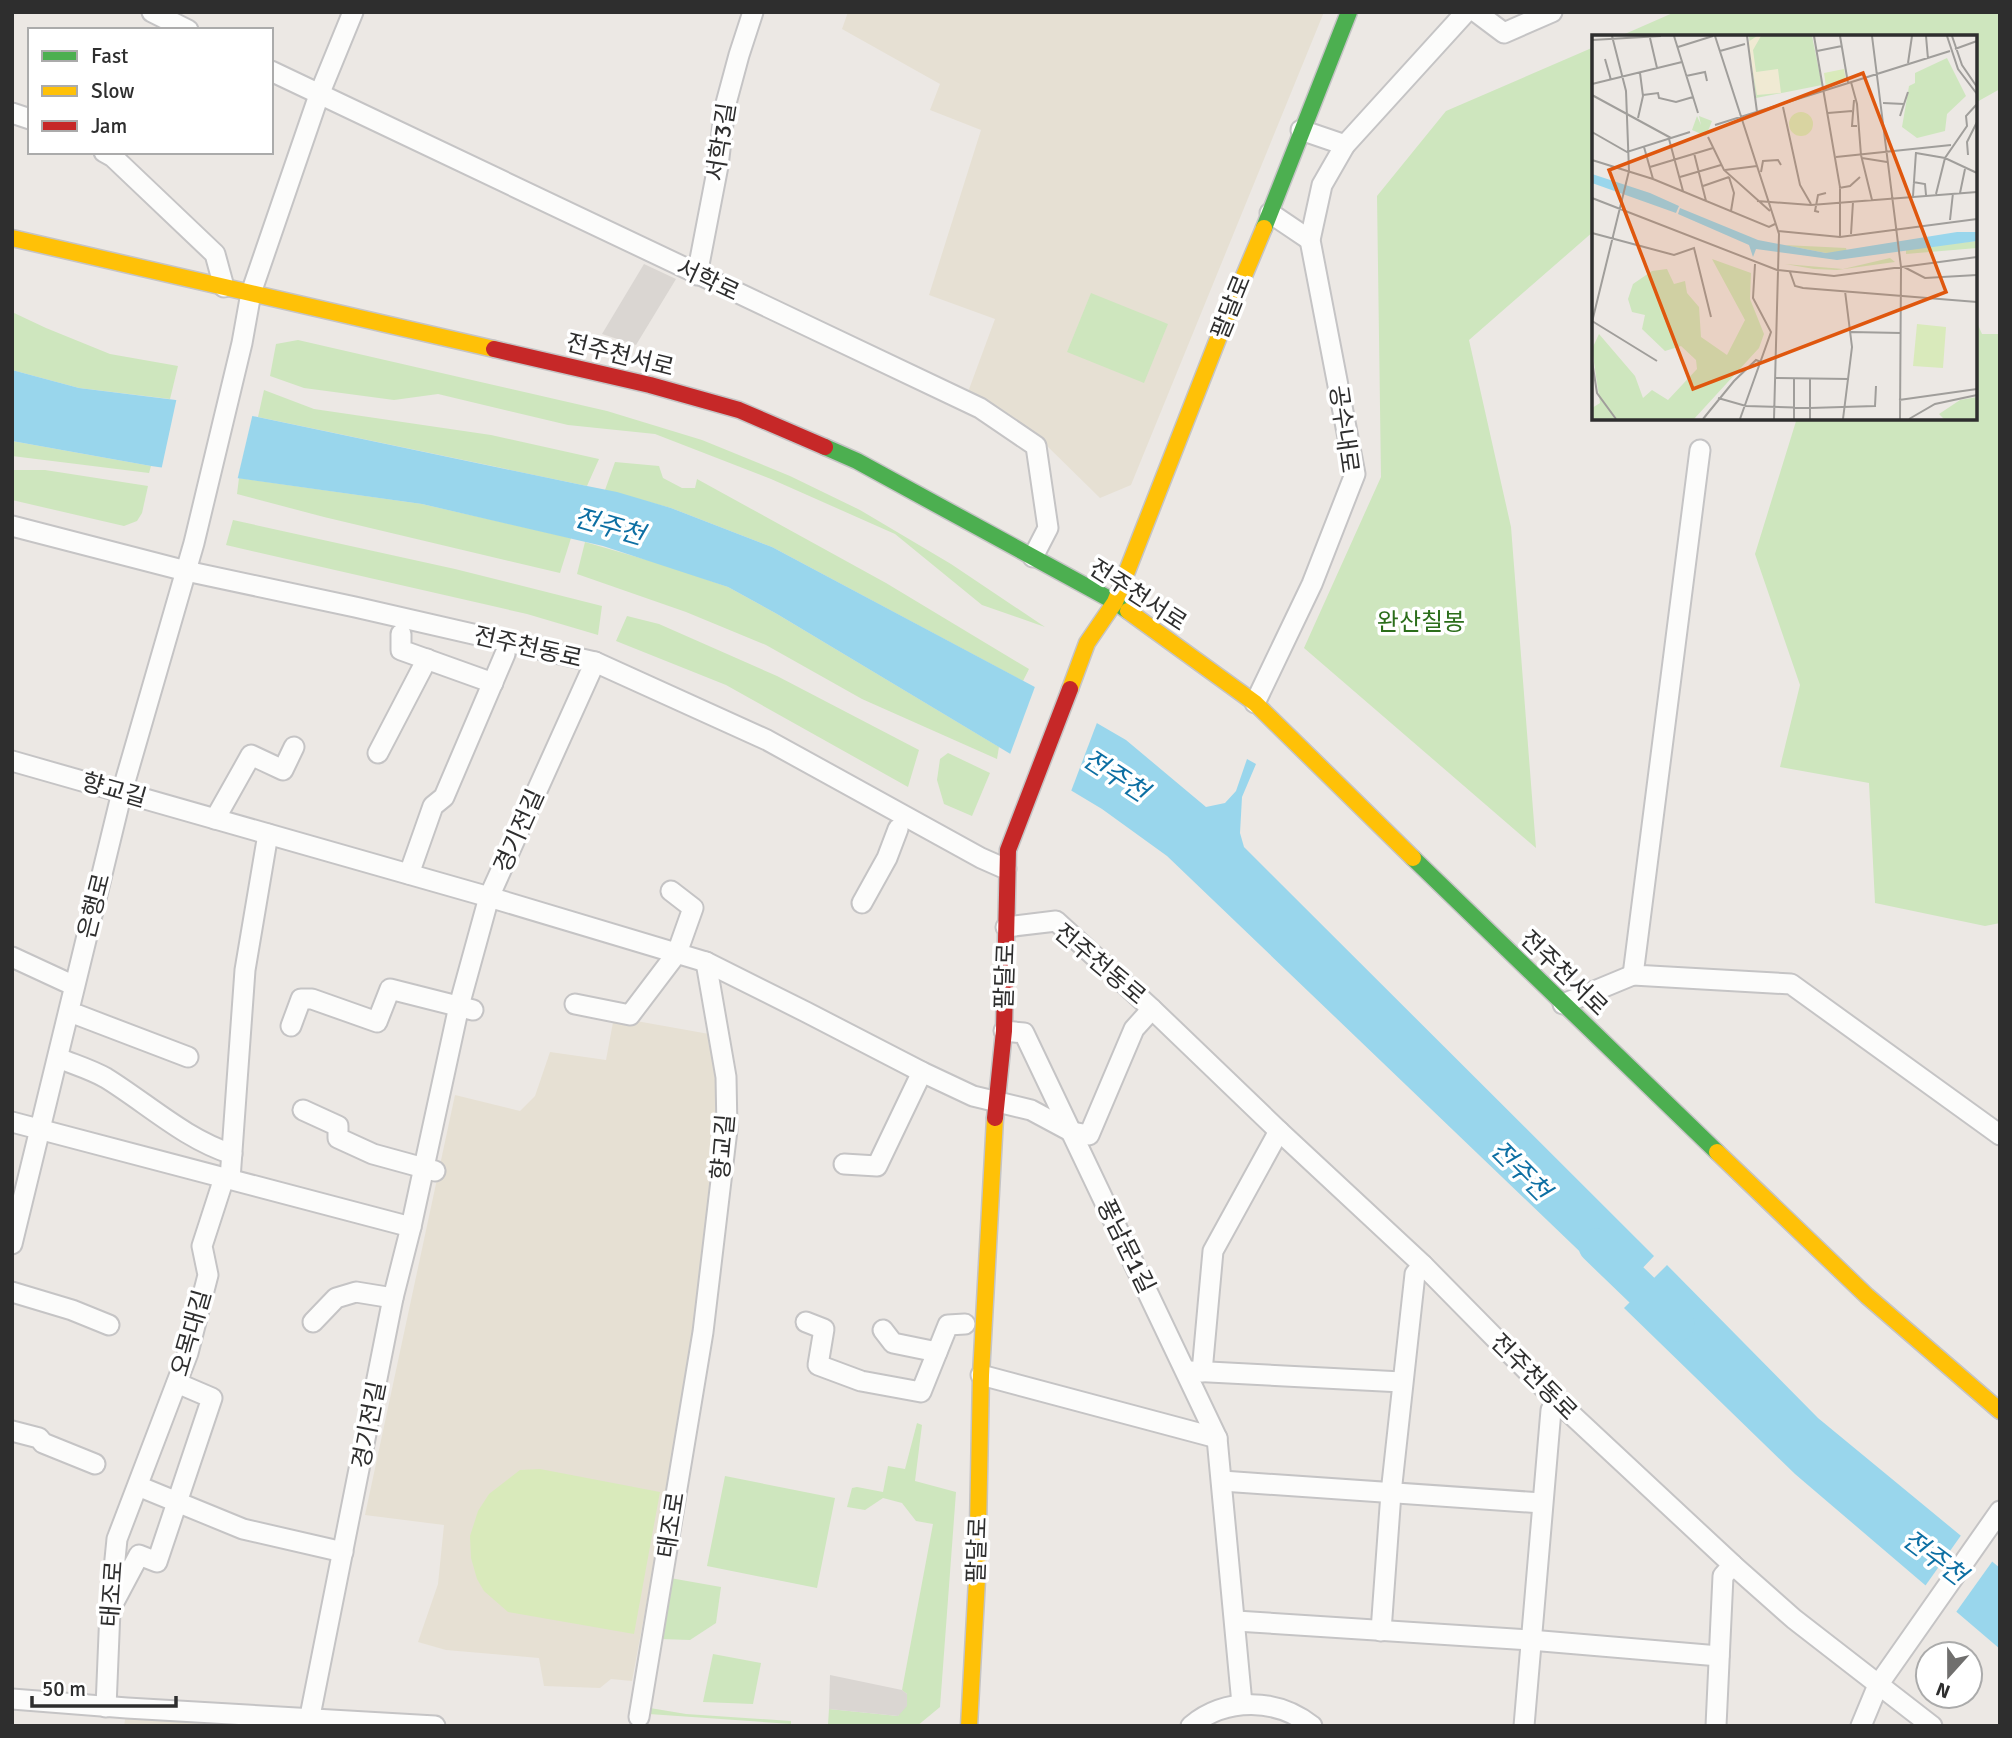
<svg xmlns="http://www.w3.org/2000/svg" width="2012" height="1738" viewBox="0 0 2012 1738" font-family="Signika,'Noto Sans KR',sans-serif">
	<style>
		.education { fill: #e6e0d3 }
		.green { fill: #cee6be }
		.pitch { fill: #d9eabb }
		.plaza { fill: #dad6d2 }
		.water { fill: #99d6ec }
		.pier { fill: #ece8e4 }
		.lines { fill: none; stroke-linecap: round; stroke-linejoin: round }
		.river { stroke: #99d6ec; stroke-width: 35 }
		.street-casing { stroke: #c5c4c5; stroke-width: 23 }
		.fast-casing { stroke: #c5c4c5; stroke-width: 19 }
		.slow-casing { stroke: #c5c4c5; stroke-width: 19 }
		.jam-casing { stroke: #c5c4c5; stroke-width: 19 }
		.street { stroke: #fcfcfb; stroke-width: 19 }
		.fast { stroke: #4caf50; stroke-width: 16 }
		.slow { stroke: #ffc107; stroke-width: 16 }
		.jam { stroke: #c62828; stroke-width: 16 }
		.labels { text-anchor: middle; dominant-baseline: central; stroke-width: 7; stroke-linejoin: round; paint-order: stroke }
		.street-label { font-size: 24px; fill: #2e2e2e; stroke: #fff }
		.park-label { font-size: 24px; fill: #2c6e1b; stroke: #fff }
		.water-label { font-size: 26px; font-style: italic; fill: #0d6fa3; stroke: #fff }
		.inset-road { fill: none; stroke: #a09e9b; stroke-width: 2 }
		.view { fill: #df570e; fill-opacity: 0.15; stroke: #df570e; stroke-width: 3.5 }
		.inset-edge { fill: none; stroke: #2e2e2e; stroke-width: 3.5 }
	</style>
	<rect width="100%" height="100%" fill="#ece8e4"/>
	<g class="education">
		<path d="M 848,12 L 1324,12 L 1131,485 L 1100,498 L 1044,443 L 1006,414 L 968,392 L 995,319 L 929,295 L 981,130 L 930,110 L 940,84 L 842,29 Z"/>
		<path d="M 614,1017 L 709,1034 L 724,1120 L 690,1371 L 632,1681 L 611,1679 L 600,1688 L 544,1686 L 539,1658 L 446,1650 L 418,1642 L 438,1584 L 444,1525 L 365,1515 L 455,1095 L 520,1111 L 535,1096 L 550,1052 L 606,1060 Z"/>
		<path d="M 127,1708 L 308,1726 L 124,1726 Z"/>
	</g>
	<g class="green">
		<path d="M 1675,12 L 2000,12 L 2000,89 L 1975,103 L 1975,37 L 1618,37 Z"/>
		<path d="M 1594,47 L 1594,231 L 1469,340 L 1511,527 L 1536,848 L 1304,648 L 1381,477 L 1377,196 L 1446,111 Z"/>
		<path d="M 1091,293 L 1168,324 L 1144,383 L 1067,352 Z"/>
		<path d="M 12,312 L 46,328 L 110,354 L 178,366 L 170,399 L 79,388 L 12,370 Z"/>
		<path d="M 1975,318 L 1982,334 L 2000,334 L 2000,923 L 1985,926 L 1875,903 L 1869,783 L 1780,767 L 1800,685 L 1755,554 L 1797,418 L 1975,418 Z"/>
		<path d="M 298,340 L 607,411 L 702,440 L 790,476 L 860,510 L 951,564 L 1045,627 L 982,605 L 895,534 L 771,479 L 655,434 L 568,425 L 438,394 L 394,400 L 304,388 L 270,376 L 276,344 Z"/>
		<path d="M 264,390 L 314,409 L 491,435 L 599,459 L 587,486 L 258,417 Z"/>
		<path d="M 12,441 L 151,466 L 149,473 L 12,456 Z"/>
		<path d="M 615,462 L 659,466 L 663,478 L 682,488 L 695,488 L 697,479 L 886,583 L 1029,669 L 1023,681 L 772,547 L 671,508 L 605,490 Z"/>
		<path d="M 12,470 L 45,470 L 148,486 L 142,513 L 137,521 L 124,526 L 12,500 Z"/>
		<path d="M 239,478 L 422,504 L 571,538 L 560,573 L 324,517 L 237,494 Z"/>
		<path d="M 233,520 L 455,569 L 602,606 L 598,635 L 527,614 L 226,545 Z"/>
		<path d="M 585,542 L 668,566 L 728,587 L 777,614 L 999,747 L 997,759 L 862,699 L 766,645 L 686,612 L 577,574 Z"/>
		<path d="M 627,616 L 659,624 L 777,676 L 919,750 L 908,787 L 726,685 L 616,641 Z"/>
		<path d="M 948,753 L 990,773 L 972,816 L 944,804 L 937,780 L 940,759 Z"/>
		<path d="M 917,1423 L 922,1425 L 915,1481 L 956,1492 L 940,1707 L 917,1726 L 828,1725 L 829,1709 L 898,1716 L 907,1694 L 902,1690 L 933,1524 L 916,1521 L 902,1503 L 883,1498 L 865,1510 L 847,1507 L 852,1488 L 857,1487 L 883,1492 L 888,1466 L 905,1469 Z"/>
		<path d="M 725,1476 L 835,1498 L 817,1588 L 707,1566 Z"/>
		<path d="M 670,1578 L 721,1587 L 716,1623 L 690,1640 L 661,1639 Z"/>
		<path d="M 713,1654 L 761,1663 L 753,1704 L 703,1702 Z"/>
		<path d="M 650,1708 L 686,1714 L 791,1721 L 791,1724 L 649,1714 Z"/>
	</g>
	<path class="pitch" d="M 540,1469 L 660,1492 L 634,1634 L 508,1612 L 484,1591 L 477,1579 L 471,1558 L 470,1536 L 478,1511 L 489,1494 L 520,1470 Z"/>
	<g class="plaza">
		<path d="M 644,264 L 676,279 L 636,345 L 602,334 Z"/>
		<path d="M 830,1675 L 902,1690 L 907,1694 L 907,1706 L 898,1716 L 829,1709 Z"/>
	</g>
	<g class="water">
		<path d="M 12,370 L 79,388 L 176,400 L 587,486 L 617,492 L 671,508 L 772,547 L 1033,686 L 1126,740 L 1206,807 L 1225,803 L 1236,791 L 1247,759 L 1256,764 L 1242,797 L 1240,833 L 1244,847 L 1654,1256 L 1621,1291 L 1167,856 L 1102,809 L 777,614 L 728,587 L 603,546 L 422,504 L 151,466 L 12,441 Z"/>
		<path d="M 1667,1265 L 1818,1418 L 2000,1568 L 2000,1649 L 1795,1474 L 1624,1308 Z"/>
	</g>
	<g class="pier">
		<path d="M 177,397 L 253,413 L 237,481 L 161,471 Z"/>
		<path d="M 1036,684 L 1098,720 L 1070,794 L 1009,757 Z"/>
		<path d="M 1962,1534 L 1994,1559 L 1954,1615 L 1923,1589 Z"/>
	</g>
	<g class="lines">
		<path class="river" d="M 1596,1246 L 1677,1324"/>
		<defs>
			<g id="street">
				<path d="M 152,12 L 188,30"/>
				<path d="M 1476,12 L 1504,33 L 1552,12"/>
				<path d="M 271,71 L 980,408 L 1036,446 L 1048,528 L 1033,557"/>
				<path d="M 12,113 L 30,119"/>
				<path d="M 1301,130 L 1345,145"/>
				<path d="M 104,152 L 113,157 L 215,254 L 224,287"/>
				<path d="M 1270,213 L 1310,240"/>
				<path d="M 697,275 L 718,166 L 725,107 L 739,55 L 753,12"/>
				<path d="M 1700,450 L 1633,975 L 1791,984 L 2000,1135"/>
				<path d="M 12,526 L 186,571 L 355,607 L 595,662 L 767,740 L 981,858 L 1006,869"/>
				<path d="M 401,634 L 401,650 L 493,683"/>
				<path d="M 1255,703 L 1312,584 L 1355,474 L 1310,240 L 1322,185 L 1345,145 L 1466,12"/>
				<path d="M 378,753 L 427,659"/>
				<path d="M 12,761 L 489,897 L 706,962 L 806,1012 L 922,1072 L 973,1096 L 1031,1110 L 1072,1132 L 1089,1135 L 1134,1029 L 1152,1009"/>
				<path d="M 215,819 L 251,755 L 283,770 L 294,747"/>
				<path d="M 409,874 L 433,806 L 444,797 L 505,654"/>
				<path d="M 862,903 L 887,858 L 898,829"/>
				<path d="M 1006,927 L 1056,921 L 1152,1009 L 1279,1131 L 1423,1265 L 1558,1402 L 1733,1565 L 1794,1619 L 1932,1726"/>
				<path d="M 12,957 L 66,982"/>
				<path d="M 575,1004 L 630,1015 L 677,953 L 693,908 L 671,891"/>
				<path d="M 1563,1004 L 1633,975"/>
				<path d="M 78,1015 L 188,1057"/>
				<path d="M 291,1026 L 301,999 L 312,999 L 377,1022 L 390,989 L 473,1010"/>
				<path d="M 1004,1031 L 1024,1033 L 1217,1438 L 1242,1704"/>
				<path d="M 66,1061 C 79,1066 94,1071 106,1078 C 148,1104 185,1139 232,1154"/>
				<path d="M 303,1110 L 338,1126 L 338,1138 L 373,1154 L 435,1171"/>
				<path d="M 12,1122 L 411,1227"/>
				<path d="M 844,1164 L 877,1166 L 922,1072"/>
				<path d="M 230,1179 L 245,970 L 268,834"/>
				<path d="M 12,1244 L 122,792 L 194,543 L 242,343 L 251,293 L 319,95 L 353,12"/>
				<path d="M 12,1292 L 72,1310 L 109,1325"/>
				<path d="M 313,1322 L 336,1298 L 356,1292 L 393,1298"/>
				<path d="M 806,1322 L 824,1329 L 818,1365 L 861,1381 L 921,1392 L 948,1325 L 965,1324"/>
				<path d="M 883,1330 L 893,1343 L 937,1352"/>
				<path d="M 1190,1371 L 1402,1382"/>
				<path d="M 1202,1372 L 1213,1251 L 1279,1131"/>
				<path d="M 981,1375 L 1217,1438"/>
				<path d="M 12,1431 L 39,1438 L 43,1443 L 95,1464"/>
				<path d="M 1222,1481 L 1542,1503"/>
				<path d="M 138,1486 L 243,1529 L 343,1552"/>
				<path d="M 114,1602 L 139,1555 L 157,1562 L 212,1398 L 177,1383"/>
				<path d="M 1236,1621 L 1530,1640 L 1719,1656"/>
				<path d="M 1381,1631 L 1391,1493 L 1415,1274 L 1423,1265"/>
				<path d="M 12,1699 L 127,1708 L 435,1726"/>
				<path d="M 106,1707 L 110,1610 L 117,1539 L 188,1353 L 208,1275 L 202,1246 L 224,1178"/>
				<path d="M 639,1717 L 703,1332 L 727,1130 L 726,1077 L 706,962"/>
				<path d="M 308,1726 L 393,1298 L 411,1227 L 459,1006 L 489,897 L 595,662"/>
				<path d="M 1191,1726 C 1226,1697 1277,1698 1312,1726"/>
				<path d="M 1524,1726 L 1551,1410 L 1558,1402"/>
				<path d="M 1716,1726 L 1723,1576 L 1733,1565"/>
				<path d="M 1861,1726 L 1878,1685 L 2000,1511"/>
			</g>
			<g id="fast">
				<path d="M 1264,228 L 1349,12"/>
				<path d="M 825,447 L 857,461 L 1115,602 L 1128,611"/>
				<path d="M 1413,858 L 1717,1152"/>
			</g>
			<g id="slow">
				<path d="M 12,238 L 494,349"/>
				<path d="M 1128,611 L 1255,703 L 1413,858"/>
				<path d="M 1070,689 L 1087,643 L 1115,602 L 1223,326 L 1264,228"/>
				<path d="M 1717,1152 L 1867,1296 L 2000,1411"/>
				<path d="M 969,1726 L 977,1579 L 981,1375 L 995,1118"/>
			</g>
			<g id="jam">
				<path d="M 494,349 L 650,385 L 739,410 L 825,447"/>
				<path d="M 995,1118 L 1004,1031 L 1008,850 L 1070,689"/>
			</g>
		</defs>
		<use href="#street" class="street-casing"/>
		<use href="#fast" class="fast-casing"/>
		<use href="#slow" class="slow-casing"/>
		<use href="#jam" class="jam-casing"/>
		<use href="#street" class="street"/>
		<use href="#fast" class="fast"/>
		<use href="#slow" class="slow"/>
		<use href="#jam" class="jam"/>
	</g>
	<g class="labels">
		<g class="street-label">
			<text transform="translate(721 142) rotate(-81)">서학3길</text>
			<text transform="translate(708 280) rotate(25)">서학로</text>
			<text transform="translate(1231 307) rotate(-68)">팔달로</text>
			<text transform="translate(620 355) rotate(14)">전주천서로</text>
			<text transform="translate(1344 429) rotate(82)">공수내로</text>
			<text transform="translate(1138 595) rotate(33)">전주천서로</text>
			<text transform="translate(528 647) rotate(13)">전주천동로</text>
			<text transform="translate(114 790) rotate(16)">향교길</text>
			<text transform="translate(519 831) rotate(-66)">경기전길</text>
			<text transform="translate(94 906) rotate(-76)">은행로</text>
			<text transform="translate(1100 964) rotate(40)">전주천동로</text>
			<text transform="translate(1564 973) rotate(44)">전주천서로</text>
			<text transform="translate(1005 976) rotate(-88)">팔달로</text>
			<text transform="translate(723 1147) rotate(-85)">향교길</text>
			<text transform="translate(1126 1246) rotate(64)">풍남문1길</text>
			<text transform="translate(191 1333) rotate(-74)">오목대길</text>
			<text transform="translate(1534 1377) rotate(45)">전주천동로</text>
			<text transform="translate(369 1425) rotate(-79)">경기전길</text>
			<text transform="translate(671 1525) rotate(-81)">태조로</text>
			<text transform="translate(977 1550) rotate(-88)">팔달로</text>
			<text transform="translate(112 1594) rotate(-86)">태조로</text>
		</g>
		<g class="park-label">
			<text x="1421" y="622">완산칠봉</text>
		</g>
		<g class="water-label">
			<text transform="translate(609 527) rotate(16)">전주천</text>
			<text transform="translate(1115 776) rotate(33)">전주천</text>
			<text transform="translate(1520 1171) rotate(45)">전주천</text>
			<text transform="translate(1934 1558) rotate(37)">전주천</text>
		</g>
	</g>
	<g transform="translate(1592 35)">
		<rect width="385" height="385" fill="#ece8e4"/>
		<path d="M 157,1 L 220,1 L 230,50 L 164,63 ZM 355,23 L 374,61 L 355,79 L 353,96 L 325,103 L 310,92 L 317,51 L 323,48 L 323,38 ZM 105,81 L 109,90 L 107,81 L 120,86 L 114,101 L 100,95 ZM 385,206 L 385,213 L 314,219 L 314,215 L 326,212 ZM 192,210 L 254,213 L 255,217 L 234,218 ZM 298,223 L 303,227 L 245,235 L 222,234 L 193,229 L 251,234 ZM 120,224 L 159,238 L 158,264 L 172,299 L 167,313 L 102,384 L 0,384 L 0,373 L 8,368 L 0,314 L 7,299 L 43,341 L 51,363 L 60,355 L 76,365 L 105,334 L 104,325 L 89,311 L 73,316 L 50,294 L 53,280 L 40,277 L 36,264 L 41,249 L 60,236 L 75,234 L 82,249 L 93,246 L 95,258 L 107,272 L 109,302 L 135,320 L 153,285 ZM 385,362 L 385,384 L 352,384 L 347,379 L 368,365 Z" fill="#cee6be"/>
		<path d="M 165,1 L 169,1 L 161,15 L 164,37 L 186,34 L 189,58 L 165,60 L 156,7 Z" fill="#f0ead3"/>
		<path d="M 252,34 L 254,46 L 234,52 L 232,38 ZM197 89a12 12 0 1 1 24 0a12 12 0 1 1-24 0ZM 325,289 L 354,292 L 351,333 L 321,331 Z" fill="#d9eabb"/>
		<path d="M 0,139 L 58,158 L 87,171 L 84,178 L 0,148 ZM 88,173 L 166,205 L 234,218 L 365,197 L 385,197 L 385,206 L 245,225 L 164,214 L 161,222 L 157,210 L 86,179 Z" fill="#99d6ec"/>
		<path class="inset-road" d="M 82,1 L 106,78M 123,1 L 187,199 L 182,384M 155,1 L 165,77M 222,1 L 248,152 L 248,202M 248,1 L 256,48M 280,1 L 309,232 L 308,384M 334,1 L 336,24M 355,1 L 366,34 L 385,59M 360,1 L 370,30 L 385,52M 58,3 L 65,33M 0,5 L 69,1M 86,12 L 121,1M 363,14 L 385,6M 128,16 L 153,9M 225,16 L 250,11M 13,24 L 19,45M 316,28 L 320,1M 94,41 L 113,37 L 115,46M 259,47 L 265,69 L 269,120M 0,49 L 90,27M 0,60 L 79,103M 51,60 L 66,58 L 67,63 L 84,67 L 101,62M 262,65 L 260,91 L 265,91M 291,68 L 312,69M 191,72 L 208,150 L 219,169M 236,78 L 260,76M 308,81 L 316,57M 46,83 L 51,61 L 48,38M 123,90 L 358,16M 0,97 L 35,117 L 98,97M 116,102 L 132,135 L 178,176M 77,104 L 91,156M 52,112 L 61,144M 102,118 L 114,166M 324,118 L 353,123 L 385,138M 269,120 L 280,165M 376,120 L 375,107 L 385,87M 244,122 L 359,110M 270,123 L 295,127M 0,125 L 61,144 L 177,192 L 183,189M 58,132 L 121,113M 133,135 L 165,131M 169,137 L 171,126 L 186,125 L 189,130M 88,142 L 129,130M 137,142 L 142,158 L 139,176M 321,147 L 333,149 L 334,160M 111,151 L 137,142M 247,153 L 258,151 L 268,142M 368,158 L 373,134M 344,159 L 353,123 L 375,91 L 374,81 L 385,69M 321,161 L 324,117M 0,163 L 185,235 L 242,241 L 385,222M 165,166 L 219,170 L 385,157M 227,177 L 223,176 L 226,160 L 234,158M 358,185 L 361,158M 186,196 L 248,202 L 385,184M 0,198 L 82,220 L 102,213 L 119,282M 259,199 L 261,167M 312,232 L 333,243 L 385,240M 198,237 L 203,251 L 211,253 L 385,267M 0,286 L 65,326M 0,287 L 37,136 L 34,56 L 20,1M 259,297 L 309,298M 0,326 L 5,358 L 24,384M 183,343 L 257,344M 202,343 L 202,384M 218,343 L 218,373 L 283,371 L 284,351M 126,363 L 154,371 L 218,373 L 218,384M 307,365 L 385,354M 111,384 L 142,346 L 164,325 L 169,327M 148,384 L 179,297 L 161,263 L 163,229M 251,384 L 260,312 L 253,256M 317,384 L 343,369 L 385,360"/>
		<path class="view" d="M 271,38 L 354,257 L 101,354 L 17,135 Z"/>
		<rect width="385" height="385" class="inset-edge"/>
	</g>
	<rect width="2012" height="1738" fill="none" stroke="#2e2e2e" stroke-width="28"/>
	<rect x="28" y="28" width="245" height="126" fill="#ffffff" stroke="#ababab" stroke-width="2"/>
	<rect x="42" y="51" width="35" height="10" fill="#4caf50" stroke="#ababab" stroke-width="2"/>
	<text x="91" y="63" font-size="21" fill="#2e2e2e">Fast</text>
	<rect x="42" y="86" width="35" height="10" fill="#ffc107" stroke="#ababab" stroke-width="2"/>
	<text x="91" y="98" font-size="21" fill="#2e2e2e">Slow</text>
	<rect x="42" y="121" width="35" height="10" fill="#c62828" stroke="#ababab" stroke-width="2"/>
	<text x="91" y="133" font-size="21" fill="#2e2e2e">Jam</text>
	<g transform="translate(1949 1675) rotate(201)"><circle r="33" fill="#ffffff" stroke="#ababab" stroke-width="2"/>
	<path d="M0-5L12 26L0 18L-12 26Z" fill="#706f6e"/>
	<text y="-10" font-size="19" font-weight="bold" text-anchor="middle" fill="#2e2e2e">N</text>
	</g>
	<path d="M32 1696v10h144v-10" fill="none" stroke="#2e2e2e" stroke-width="3.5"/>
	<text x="42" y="1696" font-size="21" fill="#2e2e2e" stroke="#ffffff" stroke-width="5" paint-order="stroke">50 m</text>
</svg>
